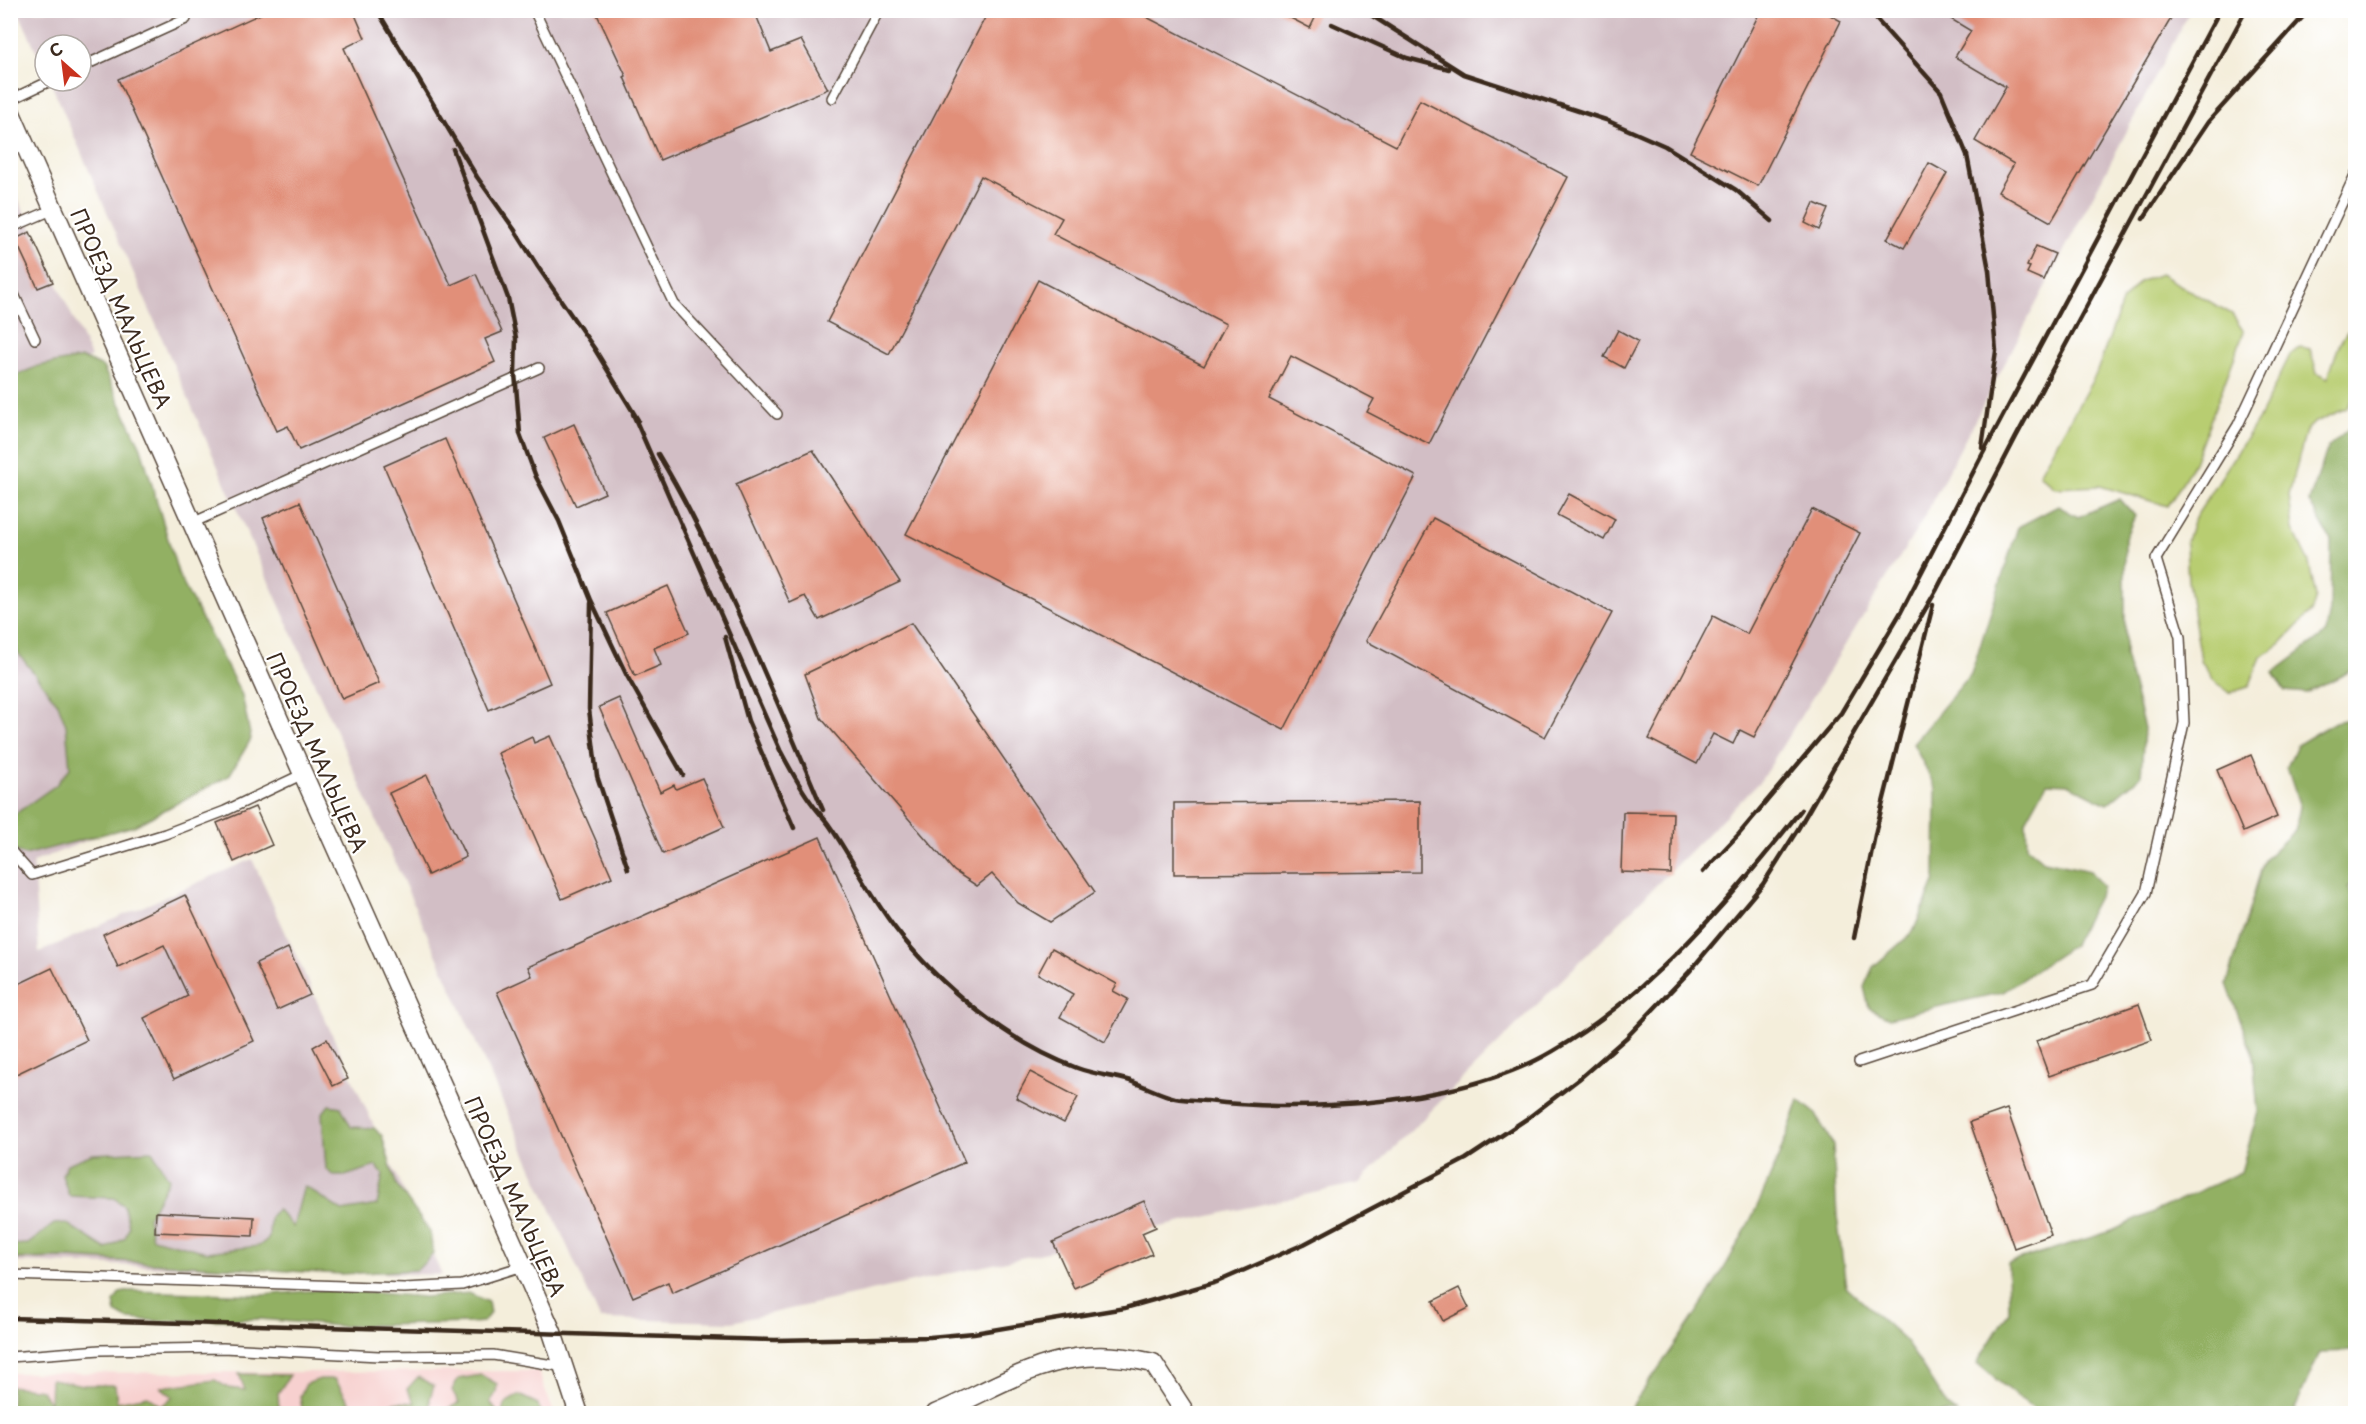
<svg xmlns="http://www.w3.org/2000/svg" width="2366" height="1424" viewBox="0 0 2366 1424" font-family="'Playpen Sans',sans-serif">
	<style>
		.built { fill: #f7d0cf }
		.industrial { fill: #d2bec5 }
		.green { fill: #b8cd71; stroke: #7a7c48; stroke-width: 1.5 }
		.forest { fill: #92b063; stroke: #666d40; stroke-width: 1.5 }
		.building { fill: #e18f79 }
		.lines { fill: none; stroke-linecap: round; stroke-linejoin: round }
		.lane-casing { stroke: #57473a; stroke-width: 12 }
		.street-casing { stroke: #57473a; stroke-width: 21 }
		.lane { stroke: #fff; stroke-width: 9 }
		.street { stroke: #fff; stroke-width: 18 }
		.rail { stroke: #3b2a1e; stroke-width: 4.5 }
		.labels { text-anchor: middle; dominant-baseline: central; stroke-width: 4.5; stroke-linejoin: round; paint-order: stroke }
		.street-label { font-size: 21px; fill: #3b2a1e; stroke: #fff }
	</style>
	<rect width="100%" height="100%" fill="#fff"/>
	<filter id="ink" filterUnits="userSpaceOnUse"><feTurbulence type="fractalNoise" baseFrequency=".0167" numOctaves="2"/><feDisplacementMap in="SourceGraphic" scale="12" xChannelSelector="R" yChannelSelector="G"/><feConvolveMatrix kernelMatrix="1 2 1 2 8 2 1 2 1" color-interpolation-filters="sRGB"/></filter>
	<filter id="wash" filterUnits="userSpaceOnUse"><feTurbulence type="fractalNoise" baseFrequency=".008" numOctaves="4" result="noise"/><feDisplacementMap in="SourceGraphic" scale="24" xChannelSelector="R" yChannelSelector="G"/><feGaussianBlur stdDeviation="1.35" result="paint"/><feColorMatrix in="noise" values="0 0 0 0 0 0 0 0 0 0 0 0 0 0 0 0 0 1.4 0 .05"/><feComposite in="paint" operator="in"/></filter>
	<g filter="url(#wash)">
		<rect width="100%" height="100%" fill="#f4eedb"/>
		<path class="built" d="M 538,1371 L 554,1413 L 11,1413 L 10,1373 Z"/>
		<g class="industrial">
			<path d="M 18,11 L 2190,11 L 1921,523 L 1761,780 L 1359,1183 L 732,1322 L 600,1319 L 234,504 L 50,81 L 81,81 L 81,45 L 45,45 L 45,70 Z"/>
			<path d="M 10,181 L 91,357 L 11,393 L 10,393 Z"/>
			<path d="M 10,599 L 114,830 L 33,862 L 39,952 L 252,859 L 442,1275 L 11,1262 Z"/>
		</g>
		<g class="green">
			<path d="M 2160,274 L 2232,314 L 2244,332 L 2194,463 L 2168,506 L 2100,486 L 2055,488 L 2039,474 L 2096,374 L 2123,300 L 2139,282 Z"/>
			<path d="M 2355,324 L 2355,394 L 2347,408 L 2314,423 L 2306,431 L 2289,495 L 2293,530 L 2309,563 L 2316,597 L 2311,612 L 2280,644 L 2261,657 L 2249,687 L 2229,693 L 2212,679 L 2201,660 L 2188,581 L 2186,544 L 2193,521 L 2258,420 L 2290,355 L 2300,347 L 2310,349 L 2317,373 L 2328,378 C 2335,359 2338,337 2355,324 Z"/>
		</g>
		<g class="forest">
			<path d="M 82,358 L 103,367 L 141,448 L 179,576 L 242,695 L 251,739 L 229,776 L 134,826 L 25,855 L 11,849 L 11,817 L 56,785 L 70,768 L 66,725 L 58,704 L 18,653 L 11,632 L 11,378 L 38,366 Z"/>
			<path d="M 2355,423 L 2355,669 L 2307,693 L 2285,691 L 2273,673 L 2326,633 L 2330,610 L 2331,540 L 2309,502 L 2328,447 Z"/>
			<path d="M 2120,499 L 2135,516 L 2125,538 L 2125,655 L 2144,728 L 2141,776 L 2107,804 L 2068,784 L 2047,783 L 2026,821 L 2027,847 L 2044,861 L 2090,871 L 2103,887 L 2073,945 L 2003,992 L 1889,1018 L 1869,1008 L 1864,987 L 1873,967 L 1913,932 L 1935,880 L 1936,789 L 1913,743 L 1971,674 L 2018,527 L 2058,506 L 2078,517 Z"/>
			<path d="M 2355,718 L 2356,879 L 2348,887 L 2356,905 L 2355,1351 L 2320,1352 L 2295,1408 L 2298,1413 L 2239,1413 L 2237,1410 L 2232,1414 L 2040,1413 L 2017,1397 L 1977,1363 L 2009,1311 L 2008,1263 L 2112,1231 L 2241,1172 L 2258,1112 L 2253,1055 L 2227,984 L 2264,860 L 2295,830 L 2300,807 L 2287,767 L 2297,745 L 2335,722 Z"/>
			<path d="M 1799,1100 L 1815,1113 L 1833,1145 L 1837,1216 L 1846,1287 L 1906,1341 L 1947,1406 L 1956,1413 L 1627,1413 C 1679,1340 1733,1265 1768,1182 C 1780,1155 1790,1127 1799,1100 Z"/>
			<path d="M 329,1105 L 341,1107 L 351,1127 L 374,1128 L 382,1136 L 396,1184 L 430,1232 L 433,1254 L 417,1270 L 341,1274 L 67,1258 L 11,1259 L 11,1245 L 28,1244 L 54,1224 L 66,1223 L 106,1249 L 125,1238 L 129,1227 L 124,1206 L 114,1198 L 69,1196 L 62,1175 L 67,1164 L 93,1154 L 152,1151 L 169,1179 L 148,1218 L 152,1238 L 207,1252 L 259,1246 L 269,1238 L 270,1217 L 277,1209 L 293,1227 L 304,1186 L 342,1211 L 377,1205 L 383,1174 L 376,1166 L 345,1176 L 334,1176 L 326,1169 L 322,1114 Z"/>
			<path d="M 329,1289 L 424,1297 L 469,1293 L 488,1302 L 490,1313 L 483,1322 L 472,1323 L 338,1326 L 260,1319 L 161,1321 L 127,1319 L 116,1313 L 114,1302 L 120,1293 L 131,1291 L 263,1295 Z"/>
			<path d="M 239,1374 L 290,1375 L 278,1393 L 279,1410 L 276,1413 L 11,1413 L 11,1386 L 42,1390 L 50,1403 L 51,1379 L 84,1385 L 115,1385 L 117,1402 L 148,1396 L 161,1406 L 173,1397 L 161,1387 L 215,1380 L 228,1388 L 245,1390 Z"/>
			<path d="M 481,1375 L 497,1384 L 496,1393 L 490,1402 L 498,1413 L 377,1413 L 382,1406 L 399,1402 L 415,1403 L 407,1389 L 418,1377 L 434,1386 L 430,1398 L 430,1409 L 445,1410 L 459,1403 L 452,1390 L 458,1379 Z"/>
			<path d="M 320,1379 L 335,1379 L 351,1405 L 360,1413 L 298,1413 L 302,1409 L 300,1396 L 306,1384 Z"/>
			<path d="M 519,1395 L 538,1404 L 540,1413 L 501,1413 L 507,1402 Z"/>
		</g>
		<g id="blocks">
			<g class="building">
				<path d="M 269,10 L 353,10 L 365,38 L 344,48 L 451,285 L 476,274 L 502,332 L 485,339 L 495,362 L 299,450 L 288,426 L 277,431 L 118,79 Z"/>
				<path d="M 595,10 L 754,10 L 771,52 L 801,40 L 828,89 L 660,160 L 624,77 L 626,76 Z"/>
				<path d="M 989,10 L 1133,10 L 1396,146 L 1420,100 L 1568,177 L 1429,444 L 1367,412 L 1374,399 L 1291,356 L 1269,399 L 1416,476 L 1284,730 L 906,534 L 1038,280 L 1204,366 L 1226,324 L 1053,234 L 1062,218 L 981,176 L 889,354 L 827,322 Z"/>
				<path d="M 1275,10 L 1319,10 L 1310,28 Z"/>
				<path d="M 1761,10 L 1821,10 L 1841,21 L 1758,186 L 1690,152 Z"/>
				<path d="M 1936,10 L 2176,10 L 2051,222 L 1998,192 L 2014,164 L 1975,141 L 2006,87 L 1955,57 L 1971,31 Z"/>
				<path d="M 1929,163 L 1947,173 L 1904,248 L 1887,239 Z"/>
				<path d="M 1814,203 L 1828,209 L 1819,230 L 1805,223 Z"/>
				<path d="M 30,232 L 53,282 L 38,288 L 15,239 Z"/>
				<path d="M 2036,246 L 2055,254 L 2043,280 L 2027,273 L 2030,267 L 2027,266 Z"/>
				<path d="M 1618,330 L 1638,341 L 1624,368 L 1604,357 Z"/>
				<path d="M 574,424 L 605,493 L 576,506 L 544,438 Z"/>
				<path d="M 445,439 L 550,683 L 489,710 L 384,466 Z"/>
				<path d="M 813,450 L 900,582 L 819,620 L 805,596 L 790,603 L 736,484 Z"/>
				<path d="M 1569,494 L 1615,519 L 1604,540 L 1557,515 Z"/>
				<path d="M 300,502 L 379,683 L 342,699 L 263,518 Z"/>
				<path d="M 1812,509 L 1860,533 L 1754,737 L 1740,730 L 1733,744 L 1713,734 L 1697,764 L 1649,739 L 1713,616 L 1747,634 Z"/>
				<path d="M 1433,518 L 1612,613 L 1545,737 L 1366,641 Z"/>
				<path d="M 668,586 L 689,633 L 654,648 L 661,665 L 635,676 L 607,613 Z"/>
				<path d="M 911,623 L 1095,892 L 1050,922 L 1018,903 L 992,874 L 977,886 L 954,871 L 821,718 L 805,674 Z"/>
				<path d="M 619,698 L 660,792 L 674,785 L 676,789 L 702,778 L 724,827 L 663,854 L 599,707 Z"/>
				<path d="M 550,736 L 612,877 L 562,899 L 498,753 L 532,737 L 534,743 Z"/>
				<path d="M 2251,755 L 2277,817 L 2243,832 L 2217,770 Z"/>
				<path d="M 427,775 L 466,857 L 428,875 L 389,793 Z"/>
				<path d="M 1420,801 L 1420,872 L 1174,874 L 1174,803 Z"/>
				<path d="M 255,807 L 272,845 L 234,862 L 217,823 Z"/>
				<path d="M 1623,812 L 1673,813 L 1671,874 L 1621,872 Z"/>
				<path d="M 820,837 L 965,1162 L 672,1293 L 668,1282 L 633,1297 L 497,992 L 532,976 L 528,967 Z"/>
				<path d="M 185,895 L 254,1041 L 174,1079 L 144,1018 L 188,996 L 164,945 L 118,967 L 103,934 Z"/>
				<path d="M 288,948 L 310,995 L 277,1010 L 256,963 Z"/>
				<path d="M 1052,948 L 1117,984 L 1113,991 L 1128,999 L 1105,1042 L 1060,1017 L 1073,994 L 1038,974 Z"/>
				<path d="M 52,968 L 87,1040 L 10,1077 L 10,988 Z"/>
				<path d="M 2139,1004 L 2152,1040 L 2049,1076 L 2036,1041 Z"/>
				<path d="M 327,1039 L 348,1079 L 333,1086 L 313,1047 Z"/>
				<path d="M 1030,1072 L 1078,1097 L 1064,1123 L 1016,1098 Z"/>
				<path d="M 2007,1109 L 2051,1235 L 2014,1248 L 1970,1122 Z"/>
				<path d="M 1144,1201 L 1156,1227 L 1142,1233 L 1152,1254 L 1074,1288 L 1053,1242 Z"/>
				<path d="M 156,1212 L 254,1217 L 253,1236 L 155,1232 Z"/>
				<path d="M 1459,1288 L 1469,1308 L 1443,1321 L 1433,1301 Z"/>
			</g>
		</g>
	</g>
	<g filter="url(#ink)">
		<use href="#blocks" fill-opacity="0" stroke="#57473a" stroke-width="1.5"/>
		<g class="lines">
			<defs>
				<g id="lane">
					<path d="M 534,10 L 674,304 L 777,414"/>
					<path d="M 81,67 L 186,19 L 182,10"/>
					<path d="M 832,98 L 879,10"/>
					<path d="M 10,100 L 50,81"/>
					<path d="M 10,228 L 54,209"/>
					<path d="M 10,286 L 35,339"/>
					<path d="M 192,523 L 539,368"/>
					<path d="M 10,850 L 32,875 L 165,834 L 225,811 L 303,774"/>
					<path d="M 1859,1062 L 2092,985 L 2146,893 L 2184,723 L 2180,637 L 2156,559 L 2238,425 L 2356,173"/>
					<path d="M 10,1275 L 404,1288 L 462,1285 L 523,1266"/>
					<path d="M 10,1357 L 100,1350 L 223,1348 L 379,1356 L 493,1355 L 565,1367"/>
				</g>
				<g id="street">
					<path d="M 10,111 L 303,774 L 523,1266 L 552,1332 L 579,1414"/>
					<path d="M 935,1414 C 981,1395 1026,1365 1076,1358 C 1102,1354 1128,1357 1153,1363 L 1186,1414"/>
				</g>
			</defs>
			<use href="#lane" class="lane-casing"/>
			<use href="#street" class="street-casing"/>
			<use href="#lane" class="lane"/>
			<use href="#street" class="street"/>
			<g class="rail">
				<path d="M 377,10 L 477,177 L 514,229 L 538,267 L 594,348 L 638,420"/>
				<path d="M 1363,10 L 1464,74 L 1606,120 L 1665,146 L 1736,190 L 1772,221"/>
				<path d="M 1868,10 L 1941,92 L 1967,155 L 1989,270 L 1996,351 L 1982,448"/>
				<path d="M 1332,24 L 1407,58 L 1449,69"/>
				<path d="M 453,149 L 508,298 L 516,338 L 515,373 L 520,434 L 536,477 L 559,521 L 591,600 L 627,676 L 683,775"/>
				<path d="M 2143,219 L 2208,122 L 2309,10"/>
				<path d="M 633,414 L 780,750 C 790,769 800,788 813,805 C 818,812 824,818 829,825 C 852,858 870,896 895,928 C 939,986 1009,1043 1077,1068 C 1093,1074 1111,1076 1127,1080 C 1143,1085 1159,1094 1175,1098 C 1186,1100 1197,1100 1207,1101 C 1248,1106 1289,1107 1330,1105 C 1401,1102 1491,1088 1553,1051 C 1651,994 1732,898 1801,810"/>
				<path d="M 658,454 C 688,504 710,551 734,604 C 765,672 794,741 823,810"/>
				<path d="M 591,603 L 589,709 L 597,776 L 628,869"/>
				<path d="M 725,637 L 748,721 L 794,828"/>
				<path d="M 1703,872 L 1739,834 L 1841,713 L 1901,612 L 1981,457 L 2220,10"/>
				<path d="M 1854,938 L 1876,830 L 1933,605"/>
				<path d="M 10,1318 L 775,1340 L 930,1337 L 974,1333 L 1125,1308 L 1217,1282 L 1304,1244 L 1466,1159 L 1528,1118 L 1579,1079 L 1627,1037 L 1689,972 L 1763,884 L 1798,829 L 1937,589 L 2016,437 L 2246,10"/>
			</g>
		</g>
	</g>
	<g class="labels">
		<g class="street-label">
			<text transform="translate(122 308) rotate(66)">ПРОЕЗД МАЛЬЦЕВА</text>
			<text transform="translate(318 752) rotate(66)">ПРОЕЗД МАЛЬЦЕВА</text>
			<text transform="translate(516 1196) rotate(66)">ПРОЕЗД МАЛЬЦЕВА</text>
		</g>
	</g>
	<rect width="2366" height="1424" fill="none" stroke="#fff" stroke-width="36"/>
	<g transform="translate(63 63) rotate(332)"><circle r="28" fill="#ffffff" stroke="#b1aaa5" stroke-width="1.5"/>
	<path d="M0-4.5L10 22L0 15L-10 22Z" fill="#c8321e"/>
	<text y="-9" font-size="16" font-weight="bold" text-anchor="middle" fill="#3b2a1e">С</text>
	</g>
</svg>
